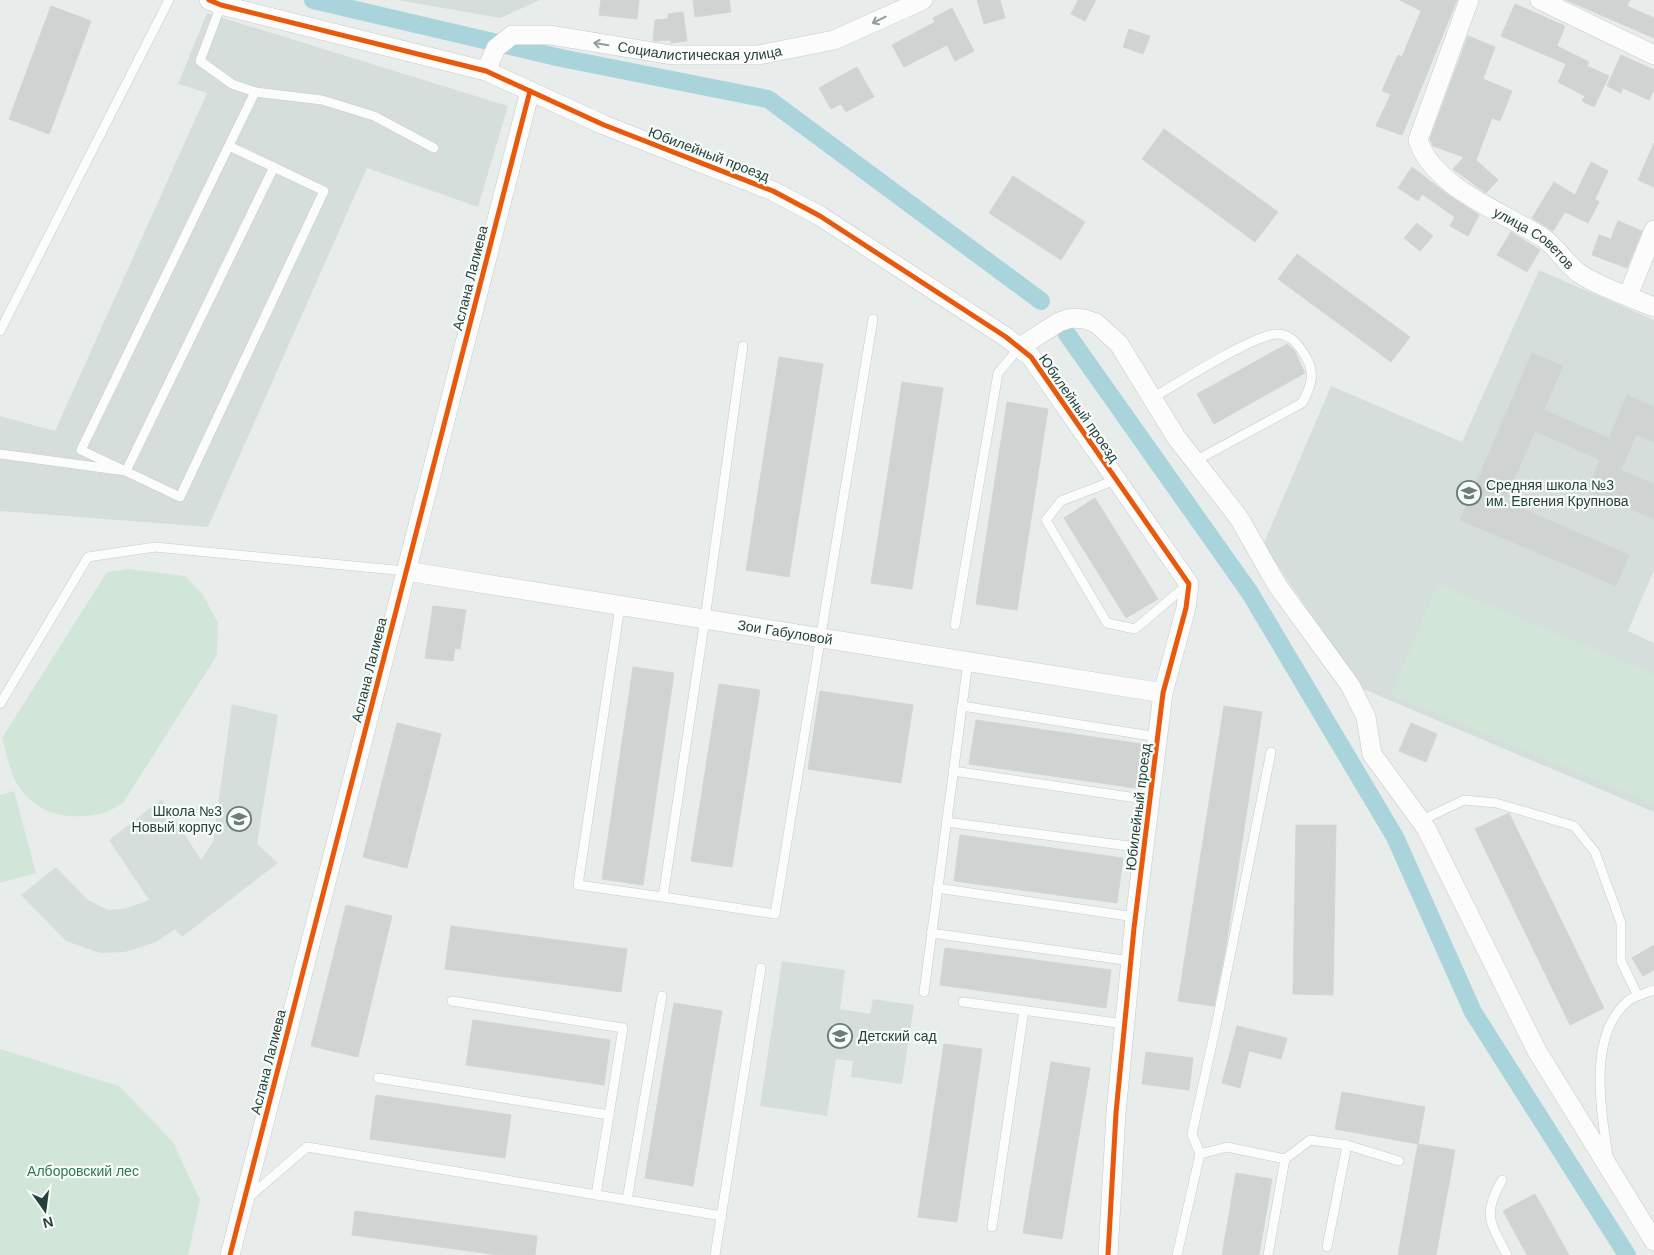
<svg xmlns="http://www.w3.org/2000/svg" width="1654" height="1255" viewBox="0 0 1654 1255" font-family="Arial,sans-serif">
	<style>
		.built { fill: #d6dedb }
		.green { fill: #d1e6d8 }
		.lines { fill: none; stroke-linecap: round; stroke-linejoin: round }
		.canal { stroke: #a9d4db; stroke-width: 18 }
		.building { fill: #cfd4d2; stroke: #d1d6d4 }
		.service-casing { stroke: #c5cac8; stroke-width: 10 }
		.minor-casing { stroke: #c5cac8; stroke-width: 20 }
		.service { stroke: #fcfcfc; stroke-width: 9 }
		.minor { stroke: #fcfcfc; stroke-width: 19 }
		.cycleway-casing { stroke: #f7fbf9; stroke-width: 8 }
		.cycleway { stroke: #e8590c; stroke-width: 5 }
		.oneway { stroke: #909f9b }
		.labels { text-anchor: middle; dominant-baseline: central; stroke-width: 4.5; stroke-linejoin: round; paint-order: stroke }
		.street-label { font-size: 14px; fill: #24423a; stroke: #f7fbf9 }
		.poi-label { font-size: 14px; fill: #24423a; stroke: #f7fbf9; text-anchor: start }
		.park-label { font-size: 14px; fill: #2d7a4b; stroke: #f7fbf9 }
	</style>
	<rect width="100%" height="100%" fill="#e8edeb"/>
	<g class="built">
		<path d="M 398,0 L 540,0 L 500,18 Z"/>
		<path d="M 207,13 L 508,106 L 478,207 L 367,168 L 208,527 L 0,511 L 0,416 L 55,431 L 207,93 L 178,84 Z"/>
		<path d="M 1539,270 L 1654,320 L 1654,570 L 1628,631 L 1654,643 L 1654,812 L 1363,689 L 1263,545 L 1331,386 L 1462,442 Z"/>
		<path d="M 232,704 L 278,715 L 257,844 L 278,863 L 182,937 L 175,929 L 156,942 L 125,952 L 100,953 L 66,941 L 21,895 L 56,867 L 88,900 L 108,910 L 124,909 L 149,900 L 109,840 L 162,799 L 201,860 L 213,842 Z"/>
		<path d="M 782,961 L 845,970 L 840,1009 L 870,1014 L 873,999 L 914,1005 L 902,1084 L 851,1077 L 853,1061 L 836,1059 L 827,1116 L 760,1106 Z"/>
	</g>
	<g class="green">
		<path d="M 129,569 L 185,576 L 203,595 L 218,623 L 217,655 L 123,803 C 116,807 107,813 99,814 C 64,821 34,813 16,782 C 9,769 6,751 2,738 L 107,572 Z"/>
		<path d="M 1438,584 L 1654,674 L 1654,804 L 1391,695 Z"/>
		<path d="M 14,791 L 36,873 L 0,883 L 0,795 Z"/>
		<path d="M 0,1049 L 119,1086 L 173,1142 L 200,1200 L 188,1255 L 0,1255 Z"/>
	</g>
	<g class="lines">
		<g class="canal">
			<path d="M 313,0 L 561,58 L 768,99 L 1041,301"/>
			<path d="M 1067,334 L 1250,593 L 1395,837 L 1473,1012 L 1627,1255"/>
		</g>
	</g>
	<g class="building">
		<path d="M 601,0 L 639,0 L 637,19 L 599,15 Z"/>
		<path d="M 693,0 L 729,0 L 731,12 L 695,17 Z"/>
		<path d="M 977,0 L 1000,0 L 1005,18 L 984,24 Z"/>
		<path d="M 1078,0 L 1096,0 L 1085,21 L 1071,14 Z"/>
		<path d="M 1400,0 L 1457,0 L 1402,135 L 1376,126 L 1391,94 L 1382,91 L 1398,55 L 1402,57 L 1421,11 Z"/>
		<path d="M 1566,0 L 1630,0 L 1627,6 L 1654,18 L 1654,38 Z"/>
		<path d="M 1515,4 L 1565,26 L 1557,46 L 1589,62 L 1587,66 L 1609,76 L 1594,107 L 1582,101 L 1585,96 L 1558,82 L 1566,64 L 1501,36 Z"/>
		<path d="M 51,6 L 91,21 L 49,134 L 9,119 Z"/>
		<path d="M 952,8 L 974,51 L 955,61 L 947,45 L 904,67 L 892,45 L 935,22 L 933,18 Z"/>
		<path d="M 683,12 L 687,41 L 671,43 L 671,40 L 653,41 L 655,20 L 668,19 L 668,14 Z"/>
		<path d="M 1129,29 L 1150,36 L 1143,54 L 1123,47 Z"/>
		<path d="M 1468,36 L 1495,47 L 1483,79 L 1512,91 L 1500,121 L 1492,118 L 1476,160 L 1498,180 L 1486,193 L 1453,169 L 1464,157 L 1433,146 L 1430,139 Z"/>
		<path d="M 1621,55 L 1654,70 L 1654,90 L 1649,100 L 1623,88 L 1621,93 L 1607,86 Z"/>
		<path d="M 857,67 L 874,97 L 846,112 L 841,104 L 831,109 L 819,88 Z"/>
		<path d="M 1164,129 L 1278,212 L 1255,242 L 1142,159 Z"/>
		<path d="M 1654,143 L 1654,187 L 1638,180 Z"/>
		<path d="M 1591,162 L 1608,171 L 1595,199 L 1599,202 L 1588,223 L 1565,212 L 1553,231 L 1532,218 L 1554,182 L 1575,195 Z"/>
		<path d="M 1412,167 L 1447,194 L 1479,215 L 1468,236 L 1450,226 L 1455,217 L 1422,194 L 1418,201 L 1398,188 Z"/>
		<path d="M 1013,176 L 1085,222 L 1061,260 L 989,213 Z"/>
		<path d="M 1618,221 L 1642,231 L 1627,268 L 1592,255 L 1599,235 L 1611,239 Z"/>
		<path d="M 1417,223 L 1433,236 L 1420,251 L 1404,238 Z"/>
		<path d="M 1511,232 L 1540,250 L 1527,272 L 1497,255 Z"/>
		<path d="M 1297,254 L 1410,337 L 1391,362 L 1278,279 Z"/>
		<path d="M 1287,344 L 1294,350 L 1305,373 L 1214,424 L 1197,394 Z"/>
		<path d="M 1532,353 L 1563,366 L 1544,410 L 1609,438 L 1627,395 L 1654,407 L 1654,442 L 1636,435 L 1621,470 L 1654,484 L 1654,519 L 1587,491 L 1600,460 L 1535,431 L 1505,501 L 1629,555 L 1616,586 L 1460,520 Z"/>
		<path d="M 779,357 L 823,364 L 789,577 L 746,570 Z"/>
		<path d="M 902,382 L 943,388 L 912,589 L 871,583 Z"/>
		<path d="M 1007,402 L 1048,409 L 1017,610 L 976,604 Z"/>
		<path d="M 1095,498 L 1158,599 L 1126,618 L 1064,518 Z"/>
		<path d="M 433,606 L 466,610 L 460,649 L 455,648 L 453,661 L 425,658 Z"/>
		<path d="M 633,667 L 674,673 L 643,885 L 602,879 Z"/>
		<path d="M 719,684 L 760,690 L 732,867 L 691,861 Z"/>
		<path d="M 820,691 L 913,705 L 901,783 L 808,769 Z"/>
		<path d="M 1224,706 L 1262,712 L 1226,946 L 1214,1006 L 1178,1001 Z"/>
		<path d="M 976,720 L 1142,744 L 1135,788 L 969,764 Z"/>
		<path d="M 397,723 L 441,734 L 407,868 L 363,857 Z"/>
		<path d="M 1411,723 L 1437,734 L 1426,762 L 1399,751 Z"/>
		<path d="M 1509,813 L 1604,1008 L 1570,1025 L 1475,829 Z"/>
		<path d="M 1296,825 L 1336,825 L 1333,995 L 1293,994 Z"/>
		<path d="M 960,835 L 1123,858 L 1117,903 L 954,881 Z"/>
		<path d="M 346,905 L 392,916 L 358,1057 L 311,1046 Z"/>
		<path d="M 451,926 L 627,949 L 621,992 L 445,969 Z"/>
		<path d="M 1654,945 L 1654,970 L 1643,976 L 1632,958 Z"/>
		<path d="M 945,948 L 1111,970 L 1106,1008 L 940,985 Z"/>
		<path d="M 674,1003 L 722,1011 L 693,1186 L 645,1178 Z"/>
		<path d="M 473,1020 L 610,1040 L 604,1085 L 466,1065 Z"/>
		<path d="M 1237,1026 L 1287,1038 L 1281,1059 L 1249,1051 L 1240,1088 L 1222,1083 Z"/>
		<path d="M 944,1044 L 982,1049 L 957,1222 L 918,1217 Z"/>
		<path d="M 1146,1052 L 1193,1058 L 1189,1090 L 1142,1084 Z"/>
		<path d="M 1051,1062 L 1090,1068 L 1062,1239 L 1023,1233 Z"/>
		<path d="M 1342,1092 L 1425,1107 L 1418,1144 L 1335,1129 Z"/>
		<path d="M 376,1095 L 511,1115 L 505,1158 L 370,1139 Z"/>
		<path d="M 1418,1144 L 1455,1150 L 1436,1255 L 1398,1255 Z"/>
		<path d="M 1236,1173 L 1272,1179 L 1259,1255 L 1222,1255 Z"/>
		<path d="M 1535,1194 L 1569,1255 L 1527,1255 L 1503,1211 Z"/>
		<path d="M 355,1211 L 537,1236 L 535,1255 L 499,1255 L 352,1235 Z"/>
	</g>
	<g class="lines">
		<defs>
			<g id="service">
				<path d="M 221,5 L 200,61 L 232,84 L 255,92 L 81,450 L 180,497 L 324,191 L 229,146"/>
				<path d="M 255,92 L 322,100 L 374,116 L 434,148"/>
				<path d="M 0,331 L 169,0"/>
				<path d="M 743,346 L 705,619 L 663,897 L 775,914 L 873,319"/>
				<path d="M 1153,398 C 1176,384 1256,333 1278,334 C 1291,335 1298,344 1304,354 C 1316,372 1312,385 1302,403 L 1195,461"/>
				<path d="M 0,454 L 126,471 L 274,167"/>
				<path d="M 1115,480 L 1061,501 L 1046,520 L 1107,623 L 1135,629 L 1188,584"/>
				<path d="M 620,606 L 578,885 L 663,897"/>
				<path d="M 955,625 L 998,373 L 1020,347"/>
				<path d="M 0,704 L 88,557 L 155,547 L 406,571"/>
				<path d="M 962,706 L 1158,737"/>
				<path d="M 953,771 L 1150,800"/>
				<path d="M 1420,821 L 1464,800 L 1496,803 L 1574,826 L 1595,852 L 1621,923 L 1621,961 L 1638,996"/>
				<path d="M 946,822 L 1144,848"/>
				<path d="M 937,888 L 1135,917"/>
				<path d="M 931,933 L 1131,961"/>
				<path d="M 924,992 L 968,662"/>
				<path d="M 662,996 L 627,1200 L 722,1216"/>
				<path d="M 452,1001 L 623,1028 L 609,1115"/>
				<path d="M 963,1002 L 1125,1024"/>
				<path d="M 378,1078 L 609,1115 L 596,1195"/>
				<path d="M 1200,1154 L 1192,1134 L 1217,1021 L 1271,752"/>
				<path d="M 1608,1156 C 1601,1110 1587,1034 1629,1000 C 1636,995 1647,993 1654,990"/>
				<path d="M 1502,1180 C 1482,1215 1490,1222 1507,1255"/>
				<path d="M 248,1198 L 307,1147 L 627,1200"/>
				<path d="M 992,1227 L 1024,1010"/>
				<path d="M 1327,1247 L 1347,1145"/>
				<path d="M 715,1255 L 761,968"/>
				<path d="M 1177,1255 L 1200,1154 L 1227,1147 L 1285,1159 L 1310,1140 L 1347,1145 L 1399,1161"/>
				<path d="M 1268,1255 L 1285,1159"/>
			</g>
			<g id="minor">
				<path d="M 209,0 L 221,5 L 486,71 L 604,125 L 773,191 L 820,216 L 1006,337 L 1031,357 L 1189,584 L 1186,608 L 1163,693 L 1134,928 L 1116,1113 L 1108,1255"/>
				<path id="s1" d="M 1469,0 L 1418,140 C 1433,187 1502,212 1542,237 C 1556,246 1566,264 1580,274 C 1602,288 1630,297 1654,307"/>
				<path d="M 1540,0 L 1654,55"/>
				<path id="s2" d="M 486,71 L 496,48 L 512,35 L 550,35 L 672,55 L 758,55 L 834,40 L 923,0"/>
				<path d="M 1628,296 L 1654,230"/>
				<path d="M 1020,347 L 1059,322 L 1071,318 L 1084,319 L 1096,323 L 1119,344 L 1176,437 L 1239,518 L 1277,585 L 1350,685 L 1366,717 L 1372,754 L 1426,828 L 1537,1051 L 1654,1241"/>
				<path id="s3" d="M 406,571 L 1163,693"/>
				<path d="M 230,1255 L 530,91"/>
			</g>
		</defs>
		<use href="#service" class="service-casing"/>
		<use href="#minor" class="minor-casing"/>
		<use href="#service" class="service"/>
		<use href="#minor" class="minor"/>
		<defs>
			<g id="cycleway">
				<path d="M 209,0 L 221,5 L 486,71 L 604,125 L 773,191 L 820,216 L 1006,337 L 1031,357 L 1189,584 L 1186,608 L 1163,693 L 1134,928 L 1116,1113 L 1108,1255"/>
				<path d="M 230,1255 L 530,91"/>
			</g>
		</defs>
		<use href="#cycleway" class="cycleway-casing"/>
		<use href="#cycleway" class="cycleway"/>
	</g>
	<defs><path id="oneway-shaft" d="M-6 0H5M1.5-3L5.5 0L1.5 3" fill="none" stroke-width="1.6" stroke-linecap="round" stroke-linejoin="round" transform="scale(1.25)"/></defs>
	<g class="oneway">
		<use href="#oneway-shaft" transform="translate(879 20) rotate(154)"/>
		<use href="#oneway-shaft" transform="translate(601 44) rotate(-171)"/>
	</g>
	<defs>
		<symbol id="school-ring" viewBox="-11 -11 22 22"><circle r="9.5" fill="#f7fbf9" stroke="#697e78" stroke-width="1.5"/><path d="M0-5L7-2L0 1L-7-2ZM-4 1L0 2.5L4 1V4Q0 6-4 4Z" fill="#697e78"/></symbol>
	</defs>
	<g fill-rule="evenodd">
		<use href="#school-ring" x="1455" y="479" width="28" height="28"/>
		<use href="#school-ring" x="225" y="805" width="28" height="28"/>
		<use href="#school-ring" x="826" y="1022" width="28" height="28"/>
	</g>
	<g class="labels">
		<g class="street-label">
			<text stroke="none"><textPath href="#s2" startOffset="235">Социалистическая улица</textPath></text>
			<text transform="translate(709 154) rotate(21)">Юбилейный проезд</text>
			<text stroke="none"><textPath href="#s1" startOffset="304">улица Советов</textPath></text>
			<text transform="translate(470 278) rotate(-76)">Аслана Лалиева</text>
			<text transform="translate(1079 408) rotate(55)">Юбилейный проезд</text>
			<text stroke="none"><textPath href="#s3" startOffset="384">Зои Габуловой</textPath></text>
			<text transform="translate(369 670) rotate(-76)">Аслана Лалиева</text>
			<text transform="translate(1138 807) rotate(-83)">Юбилейный проезд</text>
			<text transform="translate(268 1062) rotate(-76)">Аслана Лалиева</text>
		</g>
		<g class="poi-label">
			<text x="1486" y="485">Средняя школа №3<tspan x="1486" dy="16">им. Евгения Крупнова</tspan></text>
			<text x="222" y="811" text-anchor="end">Школа №3<tspan x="222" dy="16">Новый корпус</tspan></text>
			<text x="858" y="1036">Детский сад</text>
		</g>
		<g class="park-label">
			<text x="83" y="1171">Алборовский лес</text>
		</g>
	</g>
	<g transform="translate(45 1210) rotate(166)" stroke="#f7fbf9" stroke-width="4" paint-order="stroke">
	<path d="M0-4L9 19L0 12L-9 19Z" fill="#24423a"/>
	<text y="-8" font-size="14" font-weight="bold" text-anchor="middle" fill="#24423a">N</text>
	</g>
</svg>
